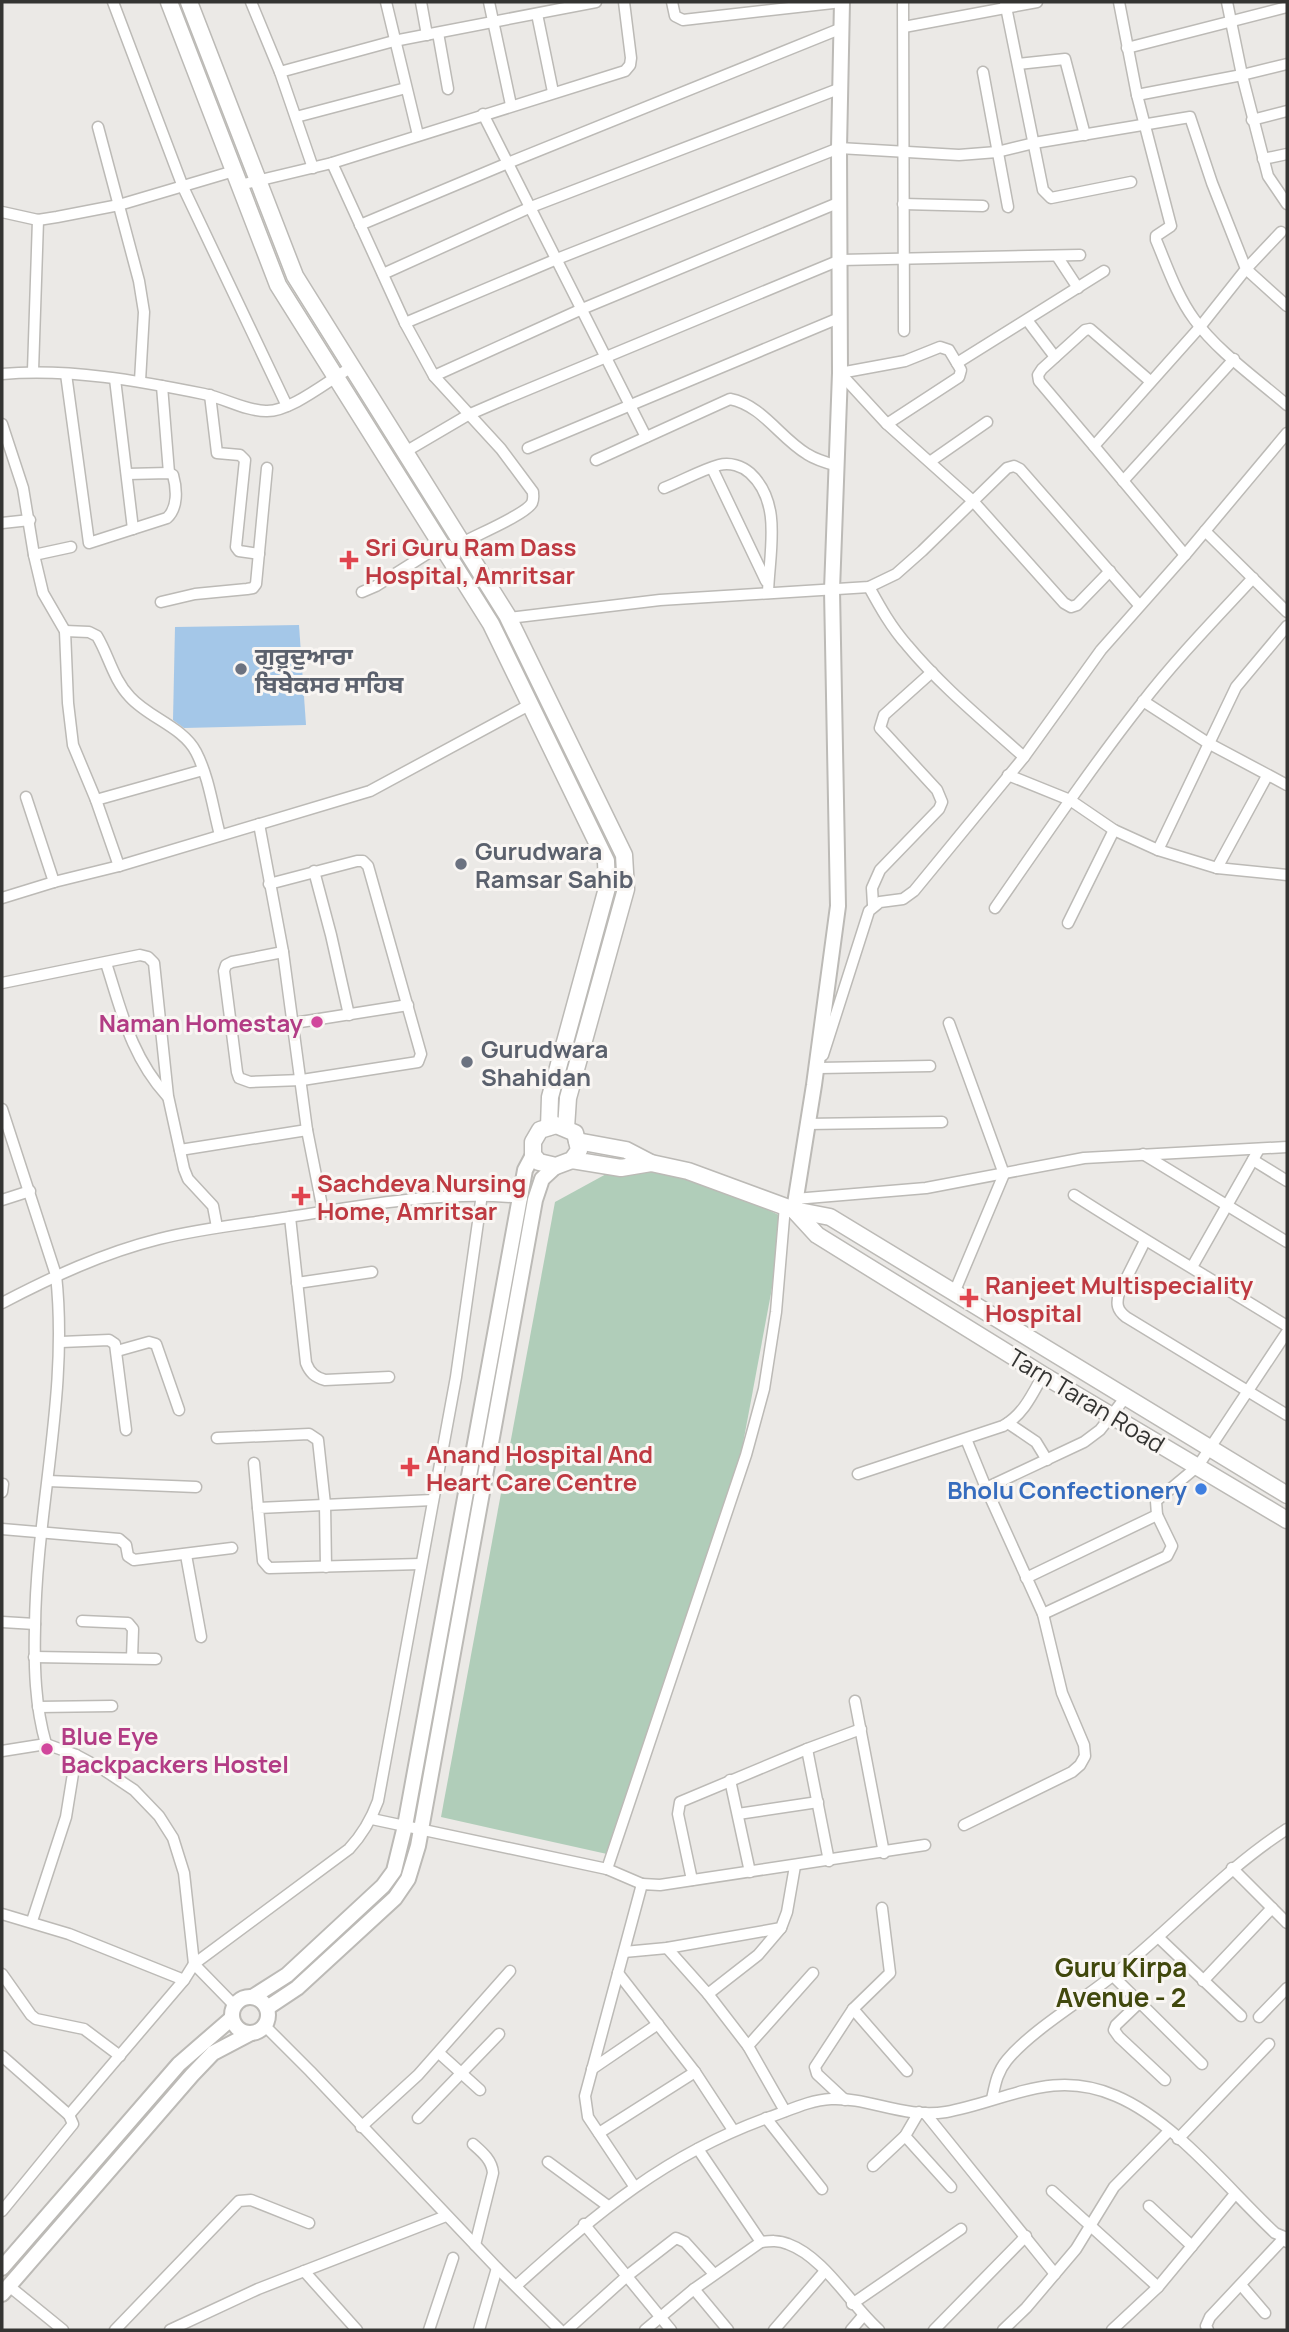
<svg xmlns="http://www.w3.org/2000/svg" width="1289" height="2332" viewBox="0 0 1289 2332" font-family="Manrope,'Noto Sans Gurmukhi',sans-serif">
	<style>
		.green { fill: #b0cdb9 }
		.water { fill: #a4c7e8 }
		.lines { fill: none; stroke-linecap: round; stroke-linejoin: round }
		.minor-casing { stroke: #bcbab6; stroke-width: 13 }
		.secondary-casing { stroke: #bcbab6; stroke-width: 18 }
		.primary-casing { stroke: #bcbab6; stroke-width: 19 }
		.minor { stroke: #fff; stroke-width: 10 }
		.secondary { stroke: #fff; stroke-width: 14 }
		.primary { stroke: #fff; stroke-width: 16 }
		.health-dot { fill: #e0444e; stroke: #f9f6f3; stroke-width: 2.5 }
		.worship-dot { fill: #6b7280; stroke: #f9f6f3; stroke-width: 2.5 }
		.hotel-dot { fill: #d1479c; stroke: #f9f6f3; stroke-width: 2.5 }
		.shop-dot { fill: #3f7fe0; stroke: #f9f6f3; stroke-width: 2.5 }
		.labels { text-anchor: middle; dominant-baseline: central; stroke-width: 6; stroke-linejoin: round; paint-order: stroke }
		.health-label { font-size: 24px; font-weight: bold; fill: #be3a42; stroke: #f9f6f3; text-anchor: start }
		.worship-label { font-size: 24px; font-weight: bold; fill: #5b616d; stroke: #f9f6f3; text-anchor: start }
		.hotel-label { font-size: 24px; font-weight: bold; fill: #b23c85; stroke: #f9f6f3; text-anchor: end }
		.street-label { font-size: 24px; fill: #343432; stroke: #f9f6f3 }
		.shop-label { font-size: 24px; font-weight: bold; fill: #366cbe; stroke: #f9f6f3; text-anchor: end }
		.neighbourhood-label { font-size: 26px; font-weight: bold; fill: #41480d; stroke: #f9f6f3 }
	</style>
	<rect width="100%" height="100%" fill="#ebe9e6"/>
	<path class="green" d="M 619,1167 L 684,1170 L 785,1218 L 739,1465 L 616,1856 L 441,1817 L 555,1202 Z"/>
	<path class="water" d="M 299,625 L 306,725 L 184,728 L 173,720 L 175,627 Z"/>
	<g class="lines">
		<defs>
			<g id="minor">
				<path d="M 113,2 L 183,187 L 287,406"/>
				<path d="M 251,2 L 280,72 L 313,168"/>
				<path d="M 386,2 L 418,135"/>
				<path d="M 421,2 L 427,35"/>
				<path d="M 489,2 L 511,105"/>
				<path d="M 672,2 L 675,16 L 683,20 L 842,2"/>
				<path d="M 903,2 L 904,331"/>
				<path d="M 1005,2 L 1043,190 L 1051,198 L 1131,182"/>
				<path d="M 1119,2 L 1137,95 L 1171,226 L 1156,236 L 1156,240 C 1167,266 1177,296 1194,319 C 1217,351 1257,379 1287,405"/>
				<path d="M 1227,2 L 1242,75 L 1268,176 L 1287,204"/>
				<path d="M 537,14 L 553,92"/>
				<path d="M 904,27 L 1037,2"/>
				<path d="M 438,33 L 448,89"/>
				<path d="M 1127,48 L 1287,7"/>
				<path d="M 1018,64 L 1065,59 L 1085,135"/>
				<path d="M 280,72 L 394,41 L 596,2"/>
				<path d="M 983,72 L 1008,207"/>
				<path d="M 1137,95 L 1242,75 L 1287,64"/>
				<path d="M 483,114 L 646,437"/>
				<path d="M 296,117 L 406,88"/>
				<path d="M 1252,120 L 1287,111"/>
				<path d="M 98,127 L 139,281 L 144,312 L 140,381"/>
				<path d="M 1263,159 L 1287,154"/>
				<path d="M 332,163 L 405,323 L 434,376 L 501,449 L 533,492 C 533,497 534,498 532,503 C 525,515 476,535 462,543"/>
				<path d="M 240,185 L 332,163 L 625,71 L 630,65 L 631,58 L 624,2"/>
				<path d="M 903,204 L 983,206"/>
				<path d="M 2,212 L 38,220 L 57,217 L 119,205 L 234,171"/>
				<path d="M 360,225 L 508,163 L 842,28"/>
				<path d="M 1281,232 L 1246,269 L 1287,306"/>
				<path d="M 1057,256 L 1078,288"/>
				<path d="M 383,274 L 531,207 L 841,88"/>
				<path d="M 1027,320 L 1055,357"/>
				<path d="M 405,323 L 557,259 L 839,148 L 959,155 L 997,152 L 1034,143 L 1190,117 L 1212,183 L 1246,269 L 1200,327 L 1094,446 L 1185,555"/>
				<path d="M 957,363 L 1104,271"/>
				<path d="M 33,371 L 38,220"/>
				<path d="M 840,373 L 887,424 L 973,501 L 1064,603 L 1071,607 L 1077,605 L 1110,571"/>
				<path d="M 840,373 L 905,361 L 940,347 L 949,350 L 961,370 L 959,377 L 887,424"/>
				<path d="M 2,374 C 68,368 140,381 204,394 C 224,398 246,411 266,411 C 291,412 330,379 352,367"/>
				<path d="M 66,374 L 89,543 L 167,518 C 178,508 177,489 173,475 L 169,473 L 127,474"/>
				<path d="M 434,376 L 582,309 L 840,202"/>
				<path d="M 115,379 L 133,529"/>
				<path d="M 162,386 L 169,473"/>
				<path d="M 210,395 L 217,453 L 240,455 L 245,460 L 236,547 L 239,551 L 259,554"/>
				<path d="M 2,424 L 23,488 L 34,555 L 43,593 L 65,631 L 68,703 L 73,745 L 96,800 L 119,866"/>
				<path d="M 1094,446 L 1039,381 L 1038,375 L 1042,369 L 1085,330 L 1090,329 L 1150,381"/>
				<path d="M 528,448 L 839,318"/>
				<path d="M 405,452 L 468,415 L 505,399 L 840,260 L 1080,255"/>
				<path d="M 596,460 L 730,399 C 762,405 780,438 807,454 C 816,460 827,463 838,466"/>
				<path d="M 931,461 L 987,422"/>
				<path d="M 712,468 L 766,581"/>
				<path d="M 1123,481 L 1234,359"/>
				<path d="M 664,488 C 682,481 701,470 719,465 C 730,462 742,466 750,473 C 783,503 769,553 768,593"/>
				<path d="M 2,523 L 30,520"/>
				<path d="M 1205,531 L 1287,612"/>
				<path d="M 34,555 L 71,547"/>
				<path d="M 869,587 C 880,607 891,627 907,645 C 941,686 984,721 1024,757"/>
				<path d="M 362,592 L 376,586 L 441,545"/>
				<path d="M 161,602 L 195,594 L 247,589 L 253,588 L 256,584 L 267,468"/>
				<path d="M 509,618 L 660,600 L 869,587 L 896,574 L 922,551 L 1007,468 L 1014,466 L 1020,469 L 1139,605"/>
				<path d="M 65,631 L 89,632 L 97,636 C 109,656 113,679 130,697 C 149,718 183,727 196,752 C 209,777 213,809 220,835"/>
				<path d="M 1143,701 L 1208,743 L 1287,785"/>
				<path d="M 1008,775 L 1070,800 L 1114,830 L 1158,850 L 1236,687 L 1287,626"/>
				<path d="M 26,797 L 54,882"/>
				<path d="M 96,800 L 203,770"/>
				<path d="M 259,824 L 283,952 L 307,1130 L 323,1211"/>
				<path d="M 1158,850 L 1217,868 L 1287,875"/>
				<path d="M 1217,868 L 1267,776"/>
				<path d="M 314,871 L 331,935 L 349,1015"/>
				<path d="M 269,884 L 357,861 L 363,861 L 368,866 L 421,1054 L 418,1062 L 302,1080 L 250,1082 L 239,1078 L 237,1072 L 224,971 L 226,965 L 232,962 L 283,952"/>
				<path d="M 2,898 L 54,882 L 119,866 L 370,791 L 531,704"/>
				<path d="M 873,905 L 872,888 L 880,870 L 939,809 L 942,802 L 937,790 L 880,728 L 884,715 L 932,672"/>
				<path d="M 995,908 C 1043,839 1090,769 1142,703 C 1176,659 1215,619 1253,578"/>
				<path d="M 1068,923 L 1114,830"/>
				<path d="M 106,963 C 122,1013 131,1056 167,1096"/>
				<path d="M 2,983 L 140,955 L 148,957 L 154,963 L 168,1096 L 184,1169 L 188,1179 L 213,1206 L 217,1227"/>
				<path d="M 294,1023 L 408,1005"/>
				<path d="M 949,1023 L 1004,1174 L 954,1293"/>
				<path d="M 823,1055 L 869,911 L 880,902 L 903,899 L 914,891 L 1024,757 L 1101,650 L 1185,555 L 1287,433"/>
				<path d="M 819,1068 L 930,1066"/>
				<path d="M 2,1109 L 56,1275 C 69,1394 36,1509 35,1627 C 34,1666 35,1706 46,1744"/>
				<path d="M 806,1124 L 942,1122"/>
				<path d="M 180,1150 L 307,1130"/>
				<path d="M 1143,1154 L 1287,1242"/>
				<path d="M 1253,1160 L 1287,1181"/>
				<path d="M 1074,1195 C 1144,1240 1216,1282 1287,1326"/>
				<path d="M 795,1199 L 926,1188 L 1084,1158 L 1287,1147"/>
				<path d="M 2,1200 L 30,1191"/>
				<path d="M 290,1217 L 306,1363 C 310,1373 315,1377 325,1380 L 389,1377"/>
				<path d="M 1145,1241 L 1119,1293 C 1116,1304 1117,1310 1126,1317 L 1287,1415"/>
				<path d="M 1192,1267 L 1259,1149"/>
				<path d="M 297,1283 L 372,1272"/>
				<path d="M 2,1303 C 52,1277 103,1253 159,1239 C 202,1228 246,1224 290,1217 C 366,1205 444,1190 522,1198"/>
				<path d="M 61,1342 L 109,1340 L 115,1344 L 126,1430"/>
				<path d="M 117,1351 L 149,1342 L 156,1344 L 179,1410"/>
				<path d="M 1008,1423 L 1036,1442 L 1047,1460"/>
				<path d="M 217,1438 L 309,1434 L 318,1440 L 325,1504 L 326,1567"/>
				<path d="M 966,1439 L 986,1488"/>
				<path d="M 254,1463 L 258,1508"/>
				<path d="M 858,1474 L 1003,1426 C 1023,1415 1032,1395 1043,1375"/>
				<path d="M 48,1481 L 196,1487"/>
				<path d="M 2,1492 L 3,1484"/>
				<path d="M 2,1529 L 119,1539 L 126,1545 L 128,1556 L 134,1560 L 232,1548"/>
				<path d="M 186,1555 L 201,1637"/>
				<path d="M 421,1564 L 269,1568 L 263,1561 L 258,1508 L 433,1500"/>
				<path d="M 1026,1578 L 1157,1515 L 1156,1501 L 1198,1466 L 1287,1332"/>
				<path d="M 1043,1614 L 1167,1556 L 1172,1546 L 1157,1515"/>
				<path d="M 82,1621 L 128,1623 L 133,1629 L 132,1658"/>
				<path d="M 2,1622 L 35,1624"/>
				<path d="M 34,1657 L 156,1659"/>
				<path d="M 855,1701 L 884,1853"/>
				<path d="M 38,1707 L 112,1706"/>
				<path d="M 807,1749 L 861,1729"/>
				<path d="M 2,1751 L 46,1744 L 76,1755 L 104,1770 L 134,1790 L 159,1816 L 173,1838 L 184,1873 L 194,1964 L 234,2005"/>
				<path d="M 730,1780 L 750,1872"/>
				<path d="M 738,1814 L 818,1802"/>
				<path d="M 372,1819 L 607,1869 L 642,1884"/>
				<path d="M 964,1825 L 1072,1772 L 1080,1765 L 1085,1756 L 1084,1745 L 1062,1693 L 1043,1614 L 986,1488 L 1084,1442 L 1100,1430 L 1125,1398"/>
				<path d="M 1232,1868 L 1287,1923"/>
				<path d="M 607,1869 L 746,1455 L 764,1389 L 776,1312 L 785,1206"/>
				<path d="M 692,1880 L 678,1814 L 680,1802 L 807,1749 L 829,1861"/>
				<path d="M 2,1914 L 69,1934 L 184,1980 L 194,1964 L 349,1849 C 363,1834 371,1820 378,1801 L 456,1377 L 482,1194"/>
				<path d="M 32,1921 L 66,1817 L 76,1755"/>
				<path d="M 1158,1937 L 1241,2016"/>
				<path d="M 667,1948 L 708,1994 L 758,1955 L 781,1928"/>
				<path d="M 624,1952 L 667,1948 L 781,1928 L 787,1912 L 795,1866"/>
				<path d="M 618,1973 L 695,2072 L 733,2130"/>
				<path d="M 2,1974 L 31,2015 L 36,2019 L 84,2029 L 120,2056"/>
				<path d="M 1113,1976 L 1202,2064"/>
				<path d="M 1203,1981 L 1272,1908"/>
				<path d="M 708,1994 L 748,2046 L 785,2111"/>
				<path d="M 1139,2003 L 1116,2025 L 1114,2030 L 1119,2037 L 1165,2080"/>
				<path d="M 853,2009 L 907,2071"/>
				<path d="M 1259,2017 L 1287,1988"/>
				<path d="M 265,2026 L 310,2071 L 497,2268 L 560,2330"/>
				<path d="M 748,2046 L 813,1973"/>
				<path d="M 439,2053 L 480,2090"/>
				<path d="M 2,2056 L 69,2115 L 73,2124 L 2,2211"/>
				<path d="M 592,2069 L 658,2024"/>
				<path d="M 992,2099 C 995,2085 997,2072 1007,2060 C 1032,2030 1080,2002 1111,1977 C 1172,1929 1222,1871 1287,1829"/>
				<path d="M 845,2100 L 817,2074 L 815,2067 L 853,2009 L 890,1973 L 882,1908"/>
				<path d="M 925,2113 L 1055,2274"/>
				<path d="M 69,2115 L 184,1980"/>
				<path d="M 418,2118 L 499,2034"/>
				<path d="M 766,2118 L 822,2189"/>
				<path d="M 361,2127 L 418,2075 L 510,1971"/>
				<path d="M 599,2133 L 695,2072"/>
				<path d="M 905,2136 L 951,2187"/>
				<path d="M 1178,2139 L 1269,2044"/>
				<path d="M 473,2144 C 482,2152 492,2160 493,2173 L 475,2245"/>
				<path d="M 548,2162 L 608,2206"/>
				<path d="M 873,2166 L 905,2136 L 919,2112"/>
				<path d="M 634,2186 L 588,2117 L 585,2096 L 642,1884 L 660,1885 L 925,1845"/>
				<path d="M 1052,2191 L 1158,2287"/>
				<path d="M 1149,2206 L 1192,2246"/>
				<path d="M 584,2224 L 671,2330"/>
				<path d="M 761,2242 C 770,2241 779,2240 788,2244 C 824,2257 850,2304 879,2330"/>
				<path d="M 304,2271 L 357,2330"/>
				<path d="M 517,2285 C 598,2212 666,2154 770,2117 C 790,2110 810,2100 831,2099 C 868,2097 905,2119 946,2112 C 1007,2101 1052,2068 1116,2096 C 1175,2121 1228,2189 1275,2233 L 1287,2238"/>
				<path d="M 1241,2285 L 1265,2313"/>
				<path d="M 9,2286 L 63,2330"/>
				<path d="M 694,2289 L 728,2330"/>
				<path d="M 852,2304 L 961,2229"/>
				<path d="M 115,2330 L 239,2201 L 251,2200 L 309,2223"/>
				<path d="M 170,2330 L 258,2289 L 446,2216"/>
				<path d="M 429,2330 L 453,2258"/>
				<path d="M 479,2330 L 497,2268"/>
				<path d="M 567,2330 L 627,2276 L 676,2238 L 685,2242 L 714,2274"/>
				<path d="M 645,2330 L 694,2289 L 761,2242 L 698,2149"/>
				<path d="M 774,2330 L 825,2271"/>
				<path d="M 851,2330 L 863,2316"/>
				<path d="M 934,2330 L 1026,2236"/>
				<path d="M 1003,2330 L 1026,2308 L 1076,2249 L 1114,2187 L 1169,2131"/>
				<path d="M 1112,2330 L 1158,2287 L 1235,2194"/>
				<path d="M 1208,2330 L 1206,2326 L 1210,2317 L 1284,2238 L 1287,2242"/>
			</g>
			<g id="secondary">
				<path d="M 794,1210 L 814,1085 L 838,906 L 832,590 L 840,373 L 839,148 L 842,2"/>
				<path d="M 254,1996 L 287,1975 L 383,1886 L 394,1871 L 405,1826 L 525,1170 L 533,1155"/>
				<circle cx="250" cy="2015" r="18"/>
				<path d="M 267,2008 L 297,1988 L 395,1898 L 408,1879 L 418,1846 L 535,1200 L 542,1179 L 556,1166"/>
				<path d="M 2,2268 L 179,2064 L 232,2018"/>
				<path d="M 2,2294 L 192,2075 L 213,2053 L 251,2033"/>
			</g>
			<g id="primary">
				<path d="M 169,2 L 278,285 L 491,624 L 606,861 L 607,888 L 550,1097 L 549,1127"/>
				<path d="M 189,2 L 295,276 L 507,615 L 624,855 L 626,889 L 568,1098 L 566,1128"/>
				<path d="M 577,1141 L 626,1150 L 651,1163 L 688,1171 L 794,1210 L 830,1217 L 1287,1495"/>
				<path d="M 572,1160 L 579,1150 L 575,1133 L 556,1125 L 540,1130 L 533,1142 L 533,1155 L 539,1162 L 556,1166 L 572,1160 L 621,1168 L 651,1163"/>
				<path d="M 794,1210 L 817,1235 L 1043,1375 L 1287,1520"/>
			</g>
		</defs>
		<use href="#minor" class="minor-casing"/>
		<use href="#secondary" class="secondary-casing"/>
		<use href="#primary" class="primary-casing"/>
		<use href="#minor" class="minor"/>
		<use href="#secondary" class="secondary"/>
		<use href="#primary" class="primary"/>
	</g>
	<g class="health-dot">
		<path d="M345.5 549.5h7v7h7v7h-7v7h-7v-7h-7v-7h7z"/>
		<path d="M297.5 1185.5h7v7h7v7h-7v7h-7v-7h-7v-7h7z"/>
		<path d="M965.5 1287.5h7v7h7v7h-7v7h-7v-7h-7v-7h7z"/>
		<path d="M406.5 1456.5h7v7h7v7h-7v7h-7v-7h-7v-7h7z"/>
	</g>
	<g class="worship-dot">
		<circle cx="241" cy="669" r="7"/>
		<circle cx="461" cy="864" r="7"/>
		<circle cx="467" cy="1062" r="7"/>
	</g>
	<g class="hotel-dot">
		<circle cx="317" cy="1022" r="7"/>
		<circle cx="47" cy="1749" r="7"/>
	</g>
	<circle class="shop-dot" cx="1201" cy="1489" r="7"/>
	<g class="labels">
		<g class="health-label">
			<text x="365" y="546">Sri Guru Ram Dass<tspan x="365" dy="28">Hospital, Amritsar</tspan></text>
			<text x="317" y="1182">Sachdeva Nursing<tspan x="317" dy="28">Home, Amritsar</tspan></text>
			<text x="985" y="1284">Ranjeet Multispeciality<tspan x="985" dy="28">Hospital</tspan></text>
			<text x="426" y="1453">Anand Hospital And<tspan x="426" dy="28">Heart Care Centre</tspan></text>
		</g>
		<g class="worship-label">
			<text x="255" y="655">ਗੁਰੂਦੁਆਰਾ<tspan x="255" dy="28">ਬਿਬੇਕਸਰ ਸਾਹਿਬ</tspan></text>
			<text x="475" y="850">Gurudwara<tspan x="475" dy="28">Ramsar Sahib</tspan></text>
			<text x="481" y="1048">Gurudwara<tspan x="481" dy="28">Shahidan</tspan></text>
		</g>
		<g class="hotel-label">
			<text x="303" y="1022">Naman Homestay</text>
			<text x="61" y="1735" text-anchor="start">Blue Eye<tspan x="61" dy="28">Backpackers Hostel</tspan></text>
		</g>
		<g class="street-label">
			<text transform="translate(1087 1400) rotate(31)">Tarn Taran Road</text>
		</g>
		<g class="shop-label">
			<text x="1187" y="1489">Bholu Confectionery</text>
		</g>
		<g class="neighbourhood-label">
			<text x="1121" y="1967">Guru Kirpa<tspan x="1121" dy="30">Avenue - 2</tspan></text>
		</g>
	</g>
	<rect width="1289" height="2332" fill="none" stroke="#343432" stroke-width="7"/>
</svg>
